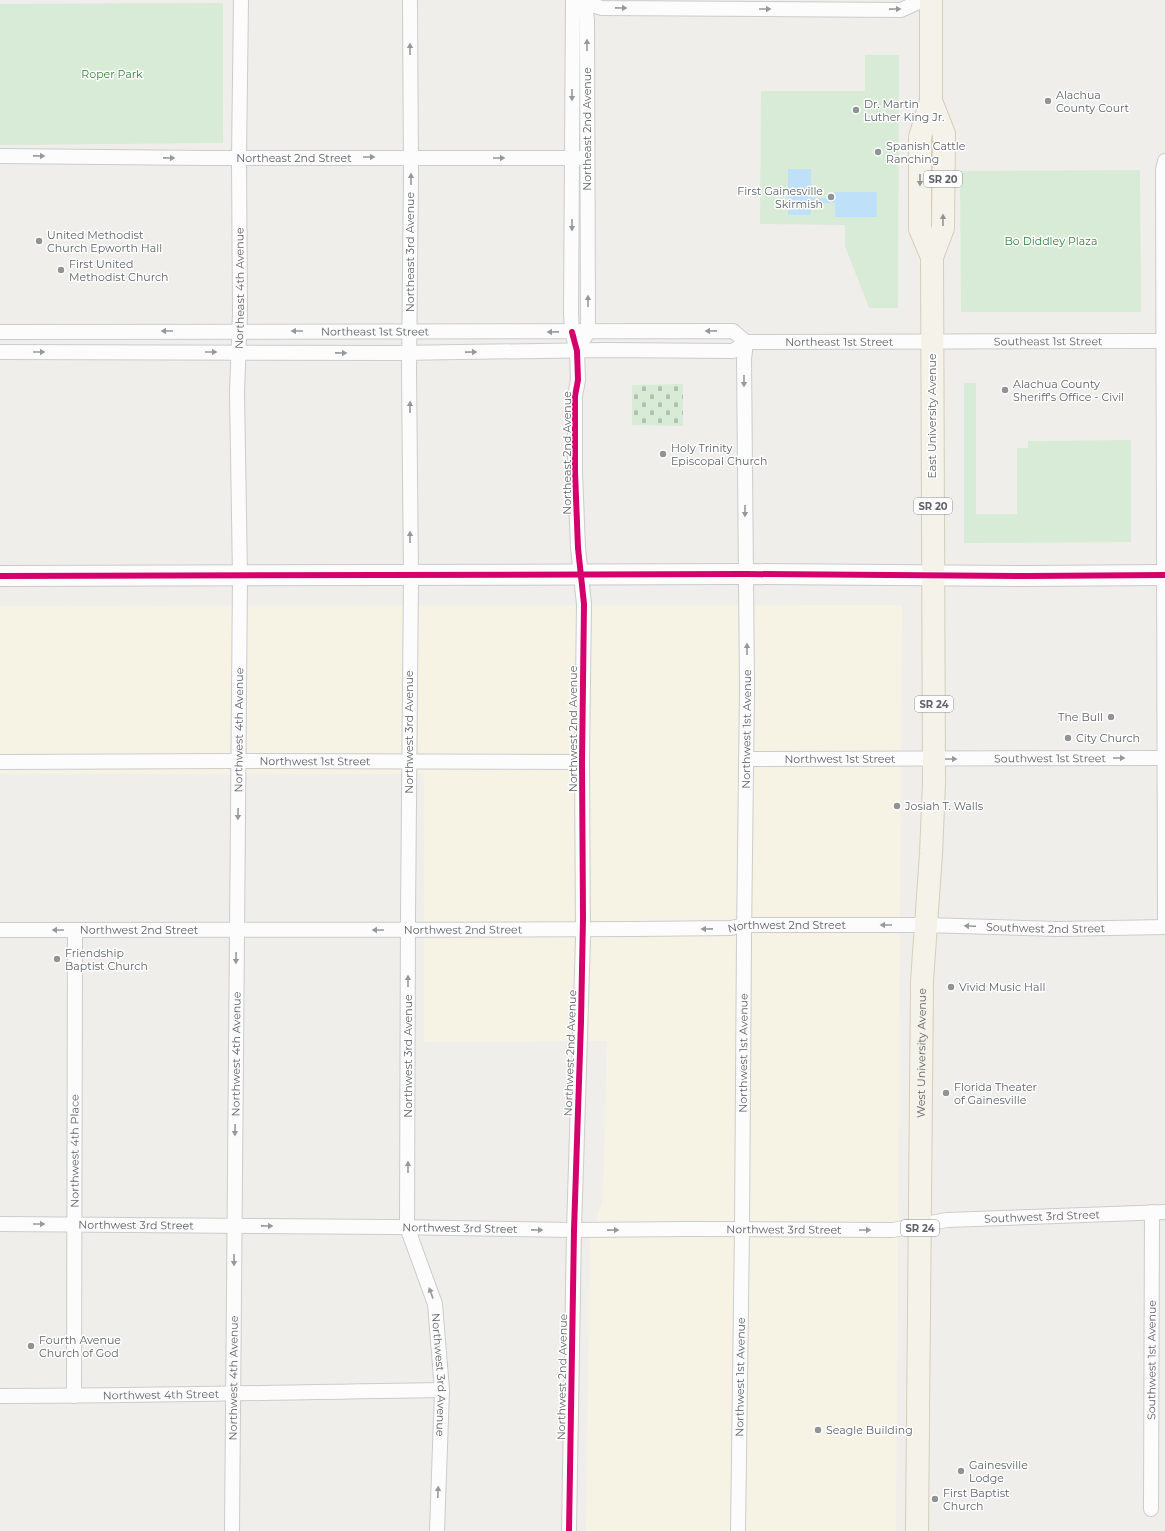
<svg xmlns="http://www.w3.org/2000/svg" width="1165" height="1531" viewBox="0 0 1165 1531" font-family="Montserrat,sans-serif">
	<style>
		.commercial { fill: #f7f3e4 }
		.cemetery { fill: url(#cemetery-stones) }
		.green { fill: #d8ebd6 }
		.water { fill: #bfe0f9 }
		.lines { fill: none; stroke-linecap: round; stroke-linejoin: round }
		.minor-casing { stroke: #cbcccc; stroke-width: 16 }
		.secondary-casing { stroke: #cacacb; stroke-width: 22 }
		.primary-casing { stroke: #d7ceb8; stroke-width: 24 }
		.minor { stroke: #fdfcfc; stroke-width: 14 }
		.secondary { stroke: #fdfcfc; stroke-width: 20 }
		.primary { stroke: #f4f2e9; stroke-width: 22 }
		.cycleway-casing { stroke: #fff; stroke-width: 8 }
		.cycleway { stroke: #d6006c; stroke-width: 6 }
		.oneway { fill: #96999c }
		.oneway2 { fill: #939595 }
		.poi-dot { fill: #919496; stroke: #fff; stroke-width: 1.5 }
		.labels { text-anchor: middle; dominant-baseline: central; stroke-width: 3; stroke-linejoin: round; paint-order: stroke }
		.shield { fill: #fff; stroke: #8f9295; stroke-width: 1 }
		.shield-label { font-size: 10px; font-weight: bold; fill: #5f6368 }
		.park-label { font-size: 11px; fill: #348238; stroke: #fff }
		.poi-label { font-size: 11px; fill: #5f6368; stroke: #fff; text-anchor: start }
		.street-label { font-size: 11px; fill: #5f6368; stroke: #fff }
	</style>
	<defs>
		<pattern id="cemetery-stones" width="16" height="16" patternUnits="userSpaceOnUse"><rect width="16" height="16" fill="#d8ebd6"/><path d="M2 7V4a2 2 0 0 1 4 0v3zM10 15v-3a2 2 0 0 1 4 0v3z" fill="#b2c2b1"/></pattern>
	</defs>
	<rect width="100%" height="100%" fill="#efeeea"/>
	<path class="commercial" d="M 902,605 L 896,1531 L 586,1531 L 590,1240 L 603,1199 L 607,1041 L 424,1042 L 424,774 L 0,774 L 0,606 Z"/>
	<path class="cemetery" d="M 683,384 L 683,426 L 632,425 L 632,385 Z"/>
	<g class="green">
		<path d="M 223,3 L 223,143 L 0,145 L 0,4 Z"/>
		<path d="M 865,55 L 899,55 L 898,308 L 869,308 L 845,246 L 845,225 L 760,224 L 761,91 L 865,91 Z"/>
		<path d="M 1140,170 L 1141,312 L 961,312 L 960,171 Z"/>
		<path d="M 964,383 L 976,383 L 976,514 L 1017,514 L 1017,448 L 1028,448 L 1028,441 L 1131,440 L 1131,542 L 964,543 Z"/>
	</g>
	<path class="water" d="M 788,169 L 811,169 L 811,198 L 835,198 L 835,192 L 877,192 L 877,217 L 835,217 L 835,203 L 811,203 L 811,215 L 788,215 Z"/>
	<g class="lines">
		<defs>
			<g id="minor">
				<path id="s1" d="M 410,0 L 411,175 L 409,371 L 411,576 L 408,915 L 407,1227 L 435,1304 L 442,1390 L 437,1531"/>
				<path d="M 584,0 L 591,5 L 602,8 L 901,10 L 923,0"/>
				<path id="s2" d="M 0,156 L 207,158 L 587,158"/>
				<path id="s3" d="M 0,332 L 733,331 L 746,342"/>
				<path d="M 583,340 L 588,332 L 587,20 L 584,0"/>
				<path id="s4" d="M 0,352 L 397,353 L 605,350 L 733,351 L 746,342 L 1165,341"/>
				<path id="s5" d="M 746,759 L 1165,758"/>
				<path id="s6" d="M 0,762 L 238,761 L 582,762"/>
				<path d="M 1165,927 L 1163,170 L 1165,161"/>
				<path id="s7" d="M 0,930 C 244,929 487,931 731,928 L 744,925 L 925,925 L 1057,929 L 1165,927"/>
				<path id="s8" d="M 0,1224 L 394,1227 L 574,1230 L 688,1229 L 893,1230 L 947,1220 L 1165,1212"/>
				<path id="s9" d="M 0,1396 C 147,1396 294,1392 442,1390"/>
				<path id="s10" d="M 74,1396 L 75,930"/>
				<path id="s11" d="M 1151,1509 L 1152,1212"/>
				<path id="s12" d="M 232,1531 L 240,576 L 237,392 L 240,313 L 239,158 L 241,0"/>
				<path d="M 569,1531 L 574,1230 L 583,939 L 582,762 L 584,604 L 578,548 L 575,472 L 575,396 L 578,380 L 577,351 L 572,332 L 571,313 L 573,0"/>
				<path id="s13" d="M 738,1531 L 742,1229 L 744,937 L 747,688 L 744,359 L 746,342"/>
			</g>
			<path id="secondary" d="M 0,576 L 746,574 L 1027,576 L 1165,575"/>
			<g id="primary">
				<path d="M 931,0 L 931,101 L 920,137 L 920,229 L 932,257"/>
				<path id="s14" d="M 917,1531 L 922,981 L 931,854 L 934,783 L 932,257 L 943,228 L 944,134 L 931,101"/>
			</g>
		</defs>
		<use href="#minor" class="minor-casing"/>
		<use href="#secondary" class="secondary-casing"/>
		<use href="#primary" class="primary-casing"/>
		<use href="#minor" class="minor"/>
		<use href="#secondary" class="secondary"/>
		<use href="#primary" class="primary"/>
		<defs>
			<g id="cycleway">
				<path d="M 0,576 L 746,574 L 1027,576 L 1165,575"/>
				<path d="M 569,1531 L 574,1230 L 581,1022 L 583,917 L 582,762 L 584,604 L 578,548 L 575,472 L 575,396 L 578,380 L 577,351 L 572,332"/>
			</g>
		</defs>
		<use href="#cycleway" class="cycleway-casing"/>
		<use href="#cycleway" class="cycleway"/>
	</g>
	<defs><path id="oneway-solid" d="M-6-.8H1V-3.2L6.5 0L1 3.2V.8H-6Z"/></defs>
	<g class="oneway">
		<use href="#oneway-solid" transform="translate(621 8) rotate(1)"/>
		<use href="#oneway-solid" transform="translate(765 9)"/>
		<use href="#oneway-solid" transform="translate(895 9) rotate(-1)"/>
		<use href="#oneway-solid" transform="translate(587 45) rotate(-90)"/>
		<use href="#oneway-solid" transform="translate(410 49) rotate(-90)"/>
		<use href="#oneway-solid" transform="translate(572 95) rotate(90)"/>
		<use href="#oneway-solid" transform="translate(39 156) rotate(1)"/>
		<use href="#oneway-solid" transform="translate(369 157)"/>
		<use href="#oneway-solid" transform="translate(169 158) rotate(1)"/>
		<use href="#oneway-solid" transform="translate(499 158)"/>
		<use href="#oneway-solid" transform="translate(411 179) rotate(-90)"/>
		<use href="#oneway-solid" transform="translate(572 225) rotate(90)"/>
		<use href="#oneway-solid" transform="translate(588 301) rotate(-90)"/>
		<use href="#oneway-solid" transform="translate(167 331) rotate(180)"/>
		<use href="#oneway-solid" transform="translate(297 331) rotate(-180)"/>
		<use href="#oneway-solid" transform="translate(711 331) rotate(179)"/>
		<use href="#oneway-solid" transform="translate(553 332) rotate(179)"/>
		<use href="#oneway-solid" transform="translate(39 352)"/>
		<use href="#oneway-solid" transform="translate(211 352)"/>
		<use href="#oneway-solid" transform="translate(471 352) rotate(-1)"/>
		<use href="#oneway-solid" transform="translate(341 353) rotate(1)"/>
		<use href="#oneway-solid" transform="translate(744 381) rotate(90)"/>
		<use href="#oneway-solid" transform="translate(410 407) rotate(-90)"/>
		<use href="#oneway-solid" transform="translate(745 511) rotate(90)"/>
		<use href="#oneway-solid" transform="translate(410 537) rotate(-90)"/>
		<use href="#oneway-solid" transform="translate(747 649) rotate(-90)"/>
		<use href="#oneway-solid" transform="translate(1119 758)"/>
		<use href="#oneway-solid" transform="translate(951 759)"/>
		<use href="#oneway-solid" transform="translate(238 814) rotate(91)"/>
		<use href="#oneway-solid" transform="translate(886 925) rotate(180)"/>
		<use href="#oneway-solid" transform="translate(970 926) rotate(-178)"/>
		<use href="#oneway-solid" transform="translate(707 929) rotate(179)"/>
		<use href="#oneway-solid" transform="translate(58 930) rotate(180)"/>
		<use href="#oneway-solid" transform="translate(378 930) rotate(-180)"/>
		<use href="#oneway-solid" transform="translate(236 958) rotate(91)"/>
		<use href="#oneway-solid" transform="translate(408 981) rotate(-90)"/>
		<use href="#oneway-solid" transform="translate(235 1130) rotate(91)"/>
		<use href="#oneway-solid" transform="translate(408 1167) rotate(-90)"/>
		<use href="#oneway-solid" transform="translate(39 1224)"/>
		<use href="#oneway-solid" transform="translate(267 1226) rotate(1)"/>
		<use href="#oneway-solid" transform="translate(537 1230) rotate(1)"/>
		<use href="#oneway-solid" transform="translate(613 1230) rotate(-1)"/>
		<use href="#oneway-solid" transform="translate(865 1230)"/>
		<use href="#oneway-solid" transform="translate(234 1260) rotate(90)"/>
		<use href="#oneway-solid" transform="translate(431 1293) rotate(-110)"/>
		<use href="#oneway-solid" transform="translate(438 1492) rotate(-88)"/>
	</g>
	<g class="oneway2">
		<use href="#oneway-solid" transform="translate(920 180) rotate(90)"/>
		<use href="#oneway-solid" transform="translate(943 220) rotate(-90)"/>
	</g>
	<g class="poi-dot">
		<circle cx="1048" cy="101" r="4"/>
		<circle cx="856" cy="110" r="4"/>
		<circle cx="878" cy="152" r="4"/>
		<circle cx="831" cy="197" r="4"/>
		<circle cx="39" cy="241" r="4"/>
		<circle cx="61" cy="270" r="4"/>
		<circle cx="1005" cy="390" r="4"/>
		<circle cx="663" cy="454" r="4"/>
		<circle cx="1111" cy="717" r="4"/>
		<circle cx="1068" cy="738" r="4"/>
		<circle cx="897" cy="806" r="4"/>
		<circle cx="57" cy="959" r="4"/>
		<circle cx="951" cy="987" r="4"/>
		<circle cx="946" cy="1093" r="4"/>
		<circle cx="31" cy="1346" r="4"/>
		<circle cx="818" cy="1430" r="4"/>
		<circle cx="961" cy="1471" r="4"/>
		<circle cx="935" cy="1499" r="4"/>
	</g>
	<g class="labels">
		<g class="shield">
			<rect x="924" y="171" width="38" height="16" rx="3"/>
			<rect x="914" y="498" width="38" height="16" rx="3"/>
			<rect x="915" y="696" width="38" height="16" rx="3"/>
			<rect x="901" y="1220" width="38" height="16" rx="3"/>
		</g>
		<g class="shield-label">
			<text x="943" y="179">SR 20</text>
			<text x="933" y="506">SR 20</text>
			<text x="934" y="704">SR 24</text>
			<text x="920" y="1228">SR 24</text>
		</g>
		<g class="park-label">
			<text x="112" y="74">Roper Park</text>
			<text x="1051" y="241">Bo Diddley Plaza</text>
		</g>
		<g class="poi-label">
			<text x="1056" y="95">Alachua<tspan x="1056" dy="13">County Court</tspan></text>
			<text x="864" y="104">Dr. Martin<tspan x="864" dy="13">Luther King Jr.</tspan></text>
			<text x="886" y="146">Spanish Cattle<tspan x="886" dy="13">Ranching</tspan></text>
			<text x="823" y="191" text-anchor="end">First Gainesville<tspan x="823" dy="13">Skirmish</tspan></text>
			<text x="47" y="235">United Methodist<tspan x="47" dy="13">Church Epworth Hall</tspan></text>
			<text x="69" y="264">First United<tspan x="69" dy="13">Methodist Church</tspan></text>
			<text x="1013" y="384">Alachua County<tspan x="1013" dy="13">Sheriff's Office - Civil</tspan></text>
			<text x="671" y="448">Holy Trinity<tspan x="671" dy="13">Episcopal Church</tspan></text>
			<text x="1103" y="717" text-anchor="end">The Bull</text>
			<text x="1076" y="738">City Church</text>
			<text x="905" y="806">Josiah T. Walls</text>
			<text x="65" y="953">Friendship<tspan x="65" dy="13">Baptist Church</tspan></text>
			<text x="959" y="987">Vivid Music Hall</text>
			<text x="954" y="1087">Florida Theater<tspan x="954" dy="13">of Gainesville</tspan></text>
			<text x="39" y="1340">Fourth Avenue<tspan x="39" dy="13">Church of God</tspan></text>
			<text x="826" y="1430">Seagle Building</text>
			<text x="969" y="1465">Gainesville<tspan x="969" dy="13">Lodge</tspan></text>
			<text x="943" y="1493">First Baptist<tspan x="943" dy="13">Church</tspan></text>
		</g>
		<g class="street-label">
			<text transform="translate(587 129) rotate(-90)">Northeast 2nd Avenue</text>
			<text stroke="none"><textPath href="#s2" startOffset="294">Northeast 2nd Street</textPath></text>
			<text transform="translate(410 252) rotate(-90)">Northeast 3rd Avenue</text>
			<text stroke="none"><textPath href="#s12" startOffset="1243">Northeast 4th Avenue</textPath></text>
			<text stroke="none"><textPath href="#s3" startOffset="375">Northeast 1st Street</textPath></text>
			<text stroke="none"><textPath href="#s4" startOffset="1051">Southeast 1st Street</textPath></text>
			<text stroke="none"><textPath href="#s4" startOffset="842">Northeast 1st Street</textPath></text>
			<text transform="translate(932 416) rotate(-90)">East University Avenue</text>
			<text transform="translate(567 453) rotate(-90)">Northeast 2nd Avenue</text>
			<text transform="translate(573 729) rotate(-90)">Northwest 2nd Avenue</text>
			<text stroke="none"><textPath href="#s13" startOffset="802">Northwest 1st Avenue</textPath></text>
			<text stroke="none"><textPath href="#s12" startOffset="801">Northwest 4th Avenue</textPath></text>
			<text transform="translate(409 732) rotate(-90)">Northwest 3rd Avenue</text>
			<text stroke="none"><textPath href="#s5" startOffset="94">Northwest 1st Street</textPath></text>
			<text stroke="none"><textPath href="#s5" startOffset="304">Southwest 1st Street</textPath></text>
			<text stroke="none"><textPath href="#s6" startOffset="315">Northwest 1st Street</textPath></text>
			<text stroke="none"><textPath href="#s7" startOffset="787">Northwest 2nd Street</textPath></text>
			<text stroke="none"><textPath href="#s7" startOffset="1046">Southwest 2nd Street</textPath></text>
			<text stroke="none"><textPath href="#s7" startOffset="139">Northwest 2nd Street</textPath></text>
			<text stroke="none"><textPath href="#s7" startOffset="463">Northwest 2nd Street</textPath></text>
			<text transform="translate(570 1053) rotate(-88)">Northwest 2nd Avenue</text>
			<text stroke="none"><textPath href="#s13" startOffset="478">Northwest 1st Avenue</textPath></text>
			<text stroke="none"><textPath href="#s14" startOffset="478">West University Avenue</textPath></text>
			<text stroke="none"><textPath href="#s12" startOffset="477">Northwest 4th Avenue</textPath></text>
			<text transform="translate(408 1056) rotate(-90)">Northwest 3rd Avenue</text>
			<text stroke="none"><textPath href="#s10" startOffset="245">Northwest 4th Place</textPath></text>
			<text stroke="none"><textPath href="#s8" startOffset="1043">Southwest 3rd Street</textPath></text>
			<text stroke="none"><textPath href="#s8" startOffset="136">Northwest 3rd Street</textPath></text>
			<text stroke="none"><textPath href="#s8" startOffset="460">Northwest 3rd Street</textPath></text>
			<text stroke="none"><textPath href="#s8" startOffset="784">Northwest 3rd Street</textPath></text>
			<text stroke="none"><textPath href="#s11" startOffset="149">Southwest 1st Avenue</textPath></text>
			<text stroke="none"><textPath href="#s1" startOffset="1380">Northwest 3rd Avenue</textPath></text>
			<text transform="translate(562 1377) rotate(-89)">Northwest 2nd Avenue</text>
			<text stroke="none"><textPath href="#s13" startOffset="154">Northwest 1st Avenue</textPath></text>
			<text stroke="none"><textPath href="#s12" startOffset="153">Northwest 4th Avenue</textPath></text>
			<text stroke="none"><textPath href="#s9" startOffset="161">Northwest 4th Street</textPath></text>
		</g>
	</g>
</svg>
